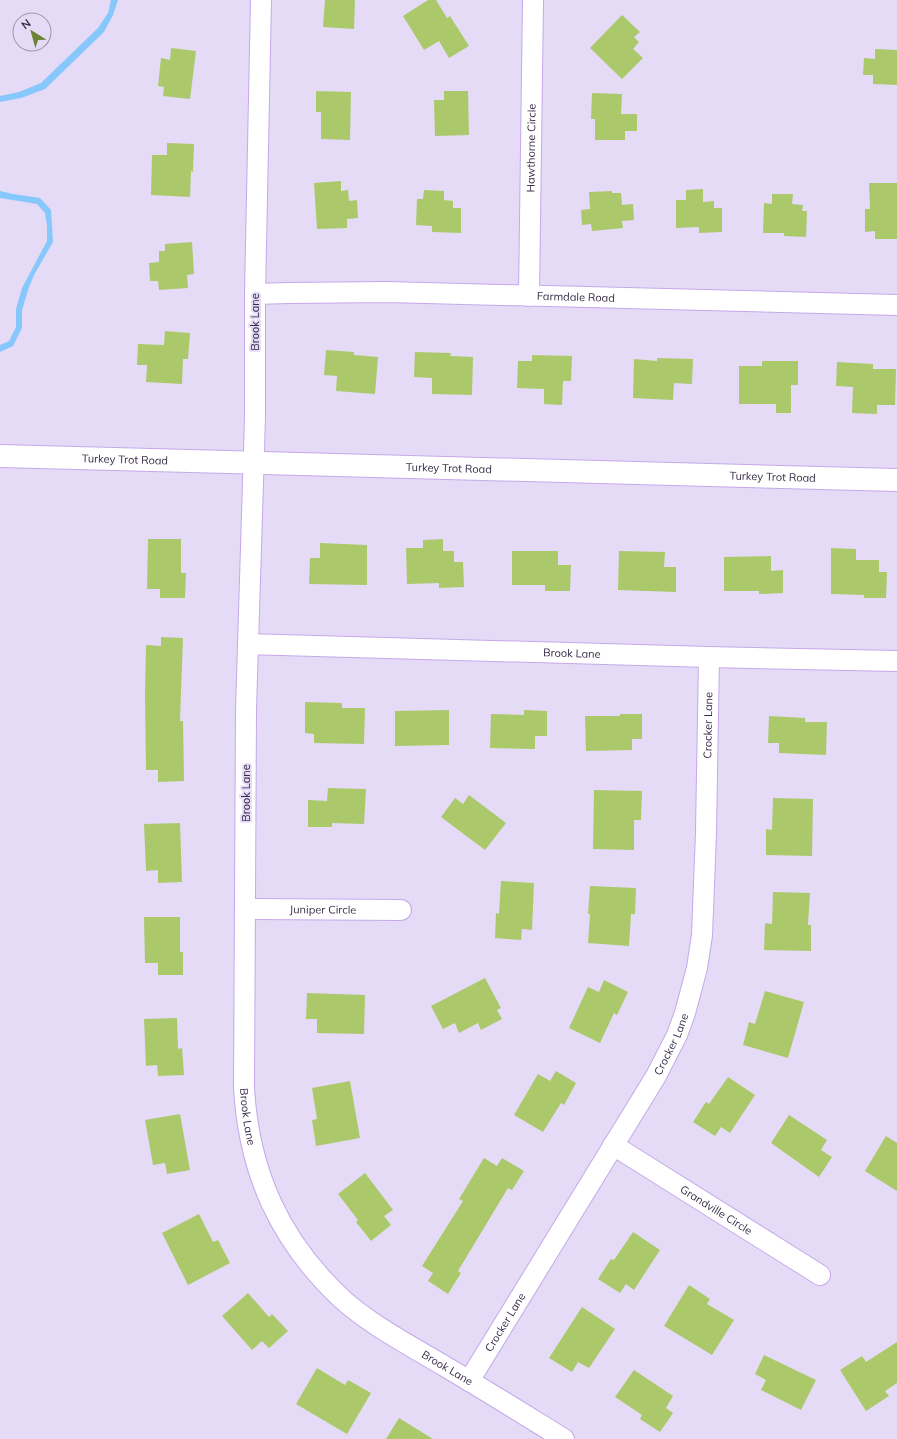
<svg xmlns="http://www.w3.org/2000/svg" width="897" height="1439" viewBox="0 0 897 1439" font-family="Mulish,sans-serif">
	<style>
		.water { fill: #86c8fc }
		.building { fill: #abc96b }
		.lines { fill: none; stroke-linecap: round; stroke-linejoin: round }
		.minor-casing { stroke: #c5a9ea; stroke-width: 22 }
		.tertiary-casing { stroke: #c5a9ea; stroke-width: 24 }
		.minor { stroke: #fff; stroke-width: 20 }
		.tertiary { stroke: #fff; stroke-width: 22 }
		.labels { text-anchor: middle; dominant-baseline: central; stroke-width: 4; stroke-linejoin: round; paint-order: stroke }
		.street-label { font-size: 11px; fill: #372c46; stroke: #e5dbf6 }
	</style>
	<rect width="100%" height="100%" fill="#e5dbf6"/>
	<g class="water">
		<path d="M 111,0 L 118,0 L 113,15 L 104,32 L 45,89 L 21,98 L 0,102 L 0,96 L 19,92 L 41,83 L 98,28 L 108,13 Z"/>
		<path d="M 0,191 L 13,194 L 40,198 L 51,210 L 53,242 L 34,275 L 28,290 L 22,310 L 22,328 L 13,346 L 0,352 L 0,345 L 9,341 L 16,327 L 16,309 L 22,288 L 47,241 L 47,226 L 45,213 L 37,204 L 0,198 Z"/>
	</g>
	<g class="building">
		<path d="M 325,0 L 355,0 L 354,29 L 323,27 Z"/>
		<path d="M 428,0 L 436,0 L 447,18 L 450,16 L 469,46 L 449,58 L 439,41 L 424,50 L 403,16 Z"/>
		<path d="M 622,15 L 640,32 L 634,37 L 639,42 L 633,49 L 643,58 L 622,79 L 590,48 Z"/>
		<path d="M 171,48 L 196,51 L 190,99 L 163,96 L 164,87 L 158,86 L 161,58 L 170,60 Z"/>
		<path d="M 875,49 L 897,50 L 897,85 L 873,84 L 873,75 L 863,75 L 864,58 L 875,59 Z"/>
		<path d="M 316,91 L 351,92 L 350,140 L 321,139 L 321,112 L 316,112 Z"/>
		<path d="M 444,91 L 468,91 L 469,135 L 435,136 L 434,100 L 444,100 Z"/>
		<path d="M 592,93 L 622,94 L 621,114 L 637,114 L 637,131 L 625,131 L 625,140 L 595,140 L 595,119 L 591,119 Z"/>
		<path d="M 167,143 L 194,144 L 193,172 L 191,171 L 190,197 L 151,195 L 152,155 L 167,155 Z"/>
		<path d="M 341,181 L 341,191 L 348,190 L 349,201 L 357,200 L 358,218 L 347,219 L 347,228 L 317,229 L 314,183 Z"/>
		<path d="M 869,183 L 897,183 L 897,239 L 875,239 L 875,231 L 865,232 L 865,209 L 870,209 Z"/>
		<path d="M 703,189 L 703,202 L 714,201 L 714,208 L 722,208 L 722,232 L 699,233 L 699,227 L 676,228 L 676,200 L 686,200 L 686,190 Z"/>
		<path d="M 424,190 L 444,191 L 444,200 L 453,201 L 453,208 L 461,208 L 461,233 L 432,232 L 432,226 L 416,225 L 417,199 L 423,199 Z"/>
		<path d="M 612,191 L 612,193 L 621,193 L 622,205 L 633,204 L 634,220 L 622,221 L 623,228 L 592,231 L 591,224 L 582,225 L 581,210 L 590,209 L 589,192 Z"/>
		<path d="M 772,194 L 793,194 L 792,204 L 803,205 L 802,211 L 807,211 L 806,237 L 784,236 L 784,233 L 763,233 L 764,203 L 772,204 Z"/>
		<path d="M 192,242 L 194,274 L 187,275 L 188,288 L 159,290 L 158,281 L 150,281 L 149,263 L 159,262 L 159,251 L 165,251 L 165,244 Z"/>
		<path d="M 165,331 L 190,333 L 188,359 L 183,359 L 182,384 L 146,382 L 147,365 L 137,365 L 138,344 L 164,345 Z"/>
		<path d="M 326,350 L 354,352 L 354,355 L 378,357 L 375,394 L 336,391 L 337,376 L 324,375 Z"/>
		<path d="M 415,352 L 451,353 L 450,356 L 473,357 L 472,395 L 432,394 L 432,378 L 414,377 Z"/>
		<path d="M 532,355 L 572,356 L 571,381 L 563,381 L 562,405 L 544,404 L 544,389 L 517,388 L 518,361 L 532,361 Z"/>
		<path d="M 657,358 L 693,359 L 692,384 L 674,383 L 673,400 L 633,398 L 634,359 L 657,361 Z"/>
		<path d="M 762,361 L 798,361 L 798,385 L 791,385 L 791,413 L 776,413 L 776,404 L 739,404 L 739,366 L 762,366 Z"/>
		<path d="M 837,362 L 873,364 L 873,369 L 896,369 L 895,405 L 877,405 L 877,414 L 852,413 L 853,387 L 836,386 Z"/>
		<path d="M 148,539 L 181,539 L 181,573 L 186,573 L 185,598 L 160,598 L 160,589 L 147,589 Z"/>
		<path d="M 443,539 L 443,551 L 454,551 L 454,562 L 463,562 L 464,587 L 439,588 L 439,583 L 407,584 L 406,548 L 423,548 L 423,540 Z"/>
		<path d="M 320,543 L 367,545 L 367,585 L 309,584 L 310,558 L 320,558 Z"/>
		<path d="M 831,548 L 856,549 L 856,560 L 879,560 L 879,572 L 887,572 L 886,598 L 864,598 L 864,595 L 831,594 Z"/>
		<path d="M 512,551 L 558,551 L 558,565 L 571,565 L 570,591 L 545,591 L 545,585 L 512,585 Z"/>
		<path d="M 619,551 L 665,552 L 664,567 L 676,567 L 676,592 L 618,590 Z"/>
		<path d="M 771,556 L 771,571 L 783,570 L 783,593 L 759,594 L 759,591 L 724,591 L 724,557 Z"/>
		<path d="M 161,637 L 183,638 L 180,721 L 183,721 L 184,781 L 158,782 L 158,770 L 146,770 L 145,694 L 146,645 L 161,646 Z"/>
		<path d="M 305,702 L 342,703 L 342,708 L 365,708 L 364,744 L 314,743 L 314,734 L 305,733 Z"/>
		<path d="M 449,710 L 449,745 L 395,746 L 395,711 Z"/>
		<path d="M 524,710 L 547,711 L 547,736 L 535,736 L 535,749 L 490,748 L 491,714 L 524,715 Z"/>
		<path d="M 620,714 L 642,714 L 642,739 L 632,739 L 632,750 L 586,751 L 585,716 L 620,716 Z"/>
		<path d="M 769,716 L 805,718 L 805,722 L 827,722 L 826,755 L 779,753 L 779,743 L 768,743 Z"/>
		<path d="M 328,788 L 366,789 L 364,824 L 332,823 L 332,827 L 308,827 L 308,800 L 327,801 Z"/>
		<path d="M 594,790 L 642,791 L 641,820 L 634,820 L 634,850 L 593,849 Z"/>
		<path d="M 469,795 L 506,823 L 485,850 L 441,817 L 455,798 L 463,804 Z"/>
		<path d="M 773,798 L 813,799 L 812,856 L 766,855 L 766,829 L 772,830 Z"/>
		<path d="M 180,823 L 182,882 L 158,883 L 158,870 L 146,871 L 144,824 Z"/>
		<path d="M 501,881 L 534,883 L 532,930 L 522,929 L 521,940 L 495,938 L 496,913 L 499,914 Z"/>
		<path d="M 590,886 L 636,888 L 635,914 L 631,914 L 629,946 L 588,943 L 590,914 L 588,914 Z"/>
		<path d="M 773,892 L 810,893 L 808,925 L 811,925 L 811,951 L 764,950 L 765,923 L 772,924 Z"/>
		<path d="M 144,917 L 180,917 L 180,952 L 183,952 L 183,975 L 158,975 L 158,963 L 145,963 Z"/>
		<path d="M 485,978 L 501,1008 L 497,1010 L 502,1019 L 481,1030 L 478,1023 L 459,1033 L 455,1023 L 443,1029 L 431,1006 Z"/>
		<path d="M 604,980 L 628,992 L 617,1015 L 614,1013 L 600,1043 L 569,1028 L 588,987 L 599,992 Z"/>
		<path d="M 765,991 L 804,1002 L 788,1058 L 743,1045 L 749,1022 L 755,1024 Z"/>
		<path d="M 307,993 L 365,995 L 364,1034 L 317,1033 L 317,1019 L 306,1019 Z"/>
		<path d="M 177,1018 L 178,1049 L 182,1048 L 184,1075 L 158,1076 L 157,1065 L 146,1066 L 144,1019 Z"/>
		<path d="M 556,1071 L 576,1083 L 564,1105 L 561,1103 L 543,1132 L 514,1115 L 538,1074 L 550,1081 Z"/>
		<path d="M 728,1077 L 755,1095 L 730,1133 L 721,1127 L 715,1136 L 693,1122 L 706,1102 L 709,1104 Z"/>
		<path d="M 350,1081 L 360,1138 L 316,1146 L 312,1120 L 317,1119 L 312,1088 Z"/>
		<path d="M 180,1114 L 190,1170 L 167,1174 L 165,1163 L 153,1165 L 145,1120 Z"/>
		<path d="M 789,1115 L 827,1140 L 821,1150 L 832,1157 L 819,1177 L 771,1143 Z"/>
		<path d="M 886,1136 L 897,1143 L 897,1191 L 865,1171 Z"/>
		<path d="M 484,1158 L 497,1166 L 502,1158 L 524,1171 L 512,1190 L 508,1188 L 458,1271 L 461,1273 L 448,1294 L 428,1281 L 433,1273 L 422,1266 L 463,1201 L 459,1199 Z"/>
		<path d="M 365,1173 L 393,1210 L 384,1216 L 391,1225 L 371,1241 L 356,1222 L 358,1220 L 338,1194 Z"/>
		<path d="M 199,1214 L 213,1242 L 218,1240 L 230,1263 L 188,1285 L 162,1233 Z"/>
		<path d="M 633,1232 L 660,1250 L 634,1290 L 626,1284 L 620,1293 L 598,1279 L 611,1259 L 614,1260 Z"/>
		<path d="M 689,1285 L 710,1299 L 707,1304 L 734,1320 L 712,1355 L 664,1326 Z"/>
		<path d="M 248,1293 L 269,1317 L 272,1314 L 288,1331 L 269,1348 L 262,1341 L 252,1350 L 222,1316 Z"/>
		<path d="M 582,1307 L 615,1329 L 589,1368 L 578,1362 L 572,1372 L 549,1358 Z"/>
		<path d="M 897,1342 L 897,1383 L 885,1391 L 889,1396 L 866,1411 L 840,1370 L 862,1356 L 866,1362 Z"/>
		<path d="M 764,1355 L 816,1380 L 801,1410 L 761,1390 L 766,1380 L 755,1374 Z"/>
		<path d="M 317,1368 L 345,1385 L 348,1380 L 371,1393 L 347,1434 L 296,1404 Z"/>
		<path d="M 634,1370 L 673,1396 L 666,1408 L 673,1413 L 660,1432 L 640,1419 L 642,1415 L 615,1397 Z"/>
		<path d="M 399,1418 L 433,1439 L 386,1439 Z"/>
	</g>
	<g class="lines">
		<defs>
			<g id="minor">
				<path id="s1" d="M 261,0 L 255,294 L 255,417 L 246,710 L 244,1088 C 249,1173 280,1241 342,1299 C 372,1326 411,1346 446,1367 C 485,1390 525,1415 564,1439"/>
				<path id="s2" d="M 255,294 L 288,293 L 387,292 L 897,305"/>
				<path id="s3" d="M 529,296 L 533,0"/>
				<path id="s4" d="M 248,644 L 709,657 L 897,661"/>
				<path id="s5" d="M 245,909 L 401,910"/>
				<path id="s6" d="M 613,1145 L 820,1275"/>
				<path id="s7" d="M 469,1381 L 656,1076 L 677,1035 L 685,1013 L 697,968 L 702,935 L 706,833 L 709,657"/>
			</g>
			<g id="tertiary">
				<path id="s8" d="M 0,456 L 897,480"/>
			</g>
		</defs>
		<use href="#minor" class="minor-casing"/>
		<use href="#tertiary" class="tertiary-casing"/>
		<use href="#minor" class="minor"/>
		<use href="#tertiary" class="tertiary"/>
	</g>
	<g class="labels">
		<g class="street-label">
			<text stroke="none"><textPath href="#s3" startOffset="148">Hawthorne Circle</textPath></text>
			<text stroke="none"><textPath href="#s2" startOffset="321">Farmdale Road</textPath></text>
			<text transform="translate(255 322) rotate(-90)">Brook Lane</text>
			<text stroke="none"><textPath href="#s8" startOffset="125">Turkey Trot Road</textPath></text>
			<text stroke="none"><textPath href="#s8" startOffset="449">Turkey Trot Road</textPath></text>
			<text stroke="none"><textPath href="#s8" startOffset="773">Turkey Trot Road</textPath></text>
			<text stroke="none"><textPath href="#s4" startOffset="324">Brook Lane</textPath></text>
			<text stroke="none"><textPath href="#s7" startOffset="717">Crocker Lane</textPath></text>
			<text transform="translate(246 793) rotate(-90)">Brook Lane</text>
			<text stroke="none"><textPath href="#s5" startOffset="78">Juniper Circle</textPath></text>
			<text stroke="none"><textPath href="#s7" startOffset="393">Crocker Lane</textPath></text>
			<text stroke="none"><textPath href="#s1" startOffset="1117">Brook Lane</textPath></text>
			<text stroke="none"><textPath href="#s6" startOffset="122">Grandville Circle</textPath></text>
			<text stroke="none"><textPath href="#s7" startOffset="69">Crocker Lane</textPath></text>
			<text stroke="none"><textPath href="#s1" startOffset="1453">Brook Lane</textPath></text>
		</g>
	</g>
	<g transform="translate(32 32) rotate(323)"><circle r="19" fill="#e5dbf6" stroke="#9f95b0"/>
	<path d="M0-3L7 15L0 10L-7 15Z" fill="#6c8335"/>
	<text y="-6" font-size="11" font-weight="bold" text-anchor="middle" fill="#372c46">N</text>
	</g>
</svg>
